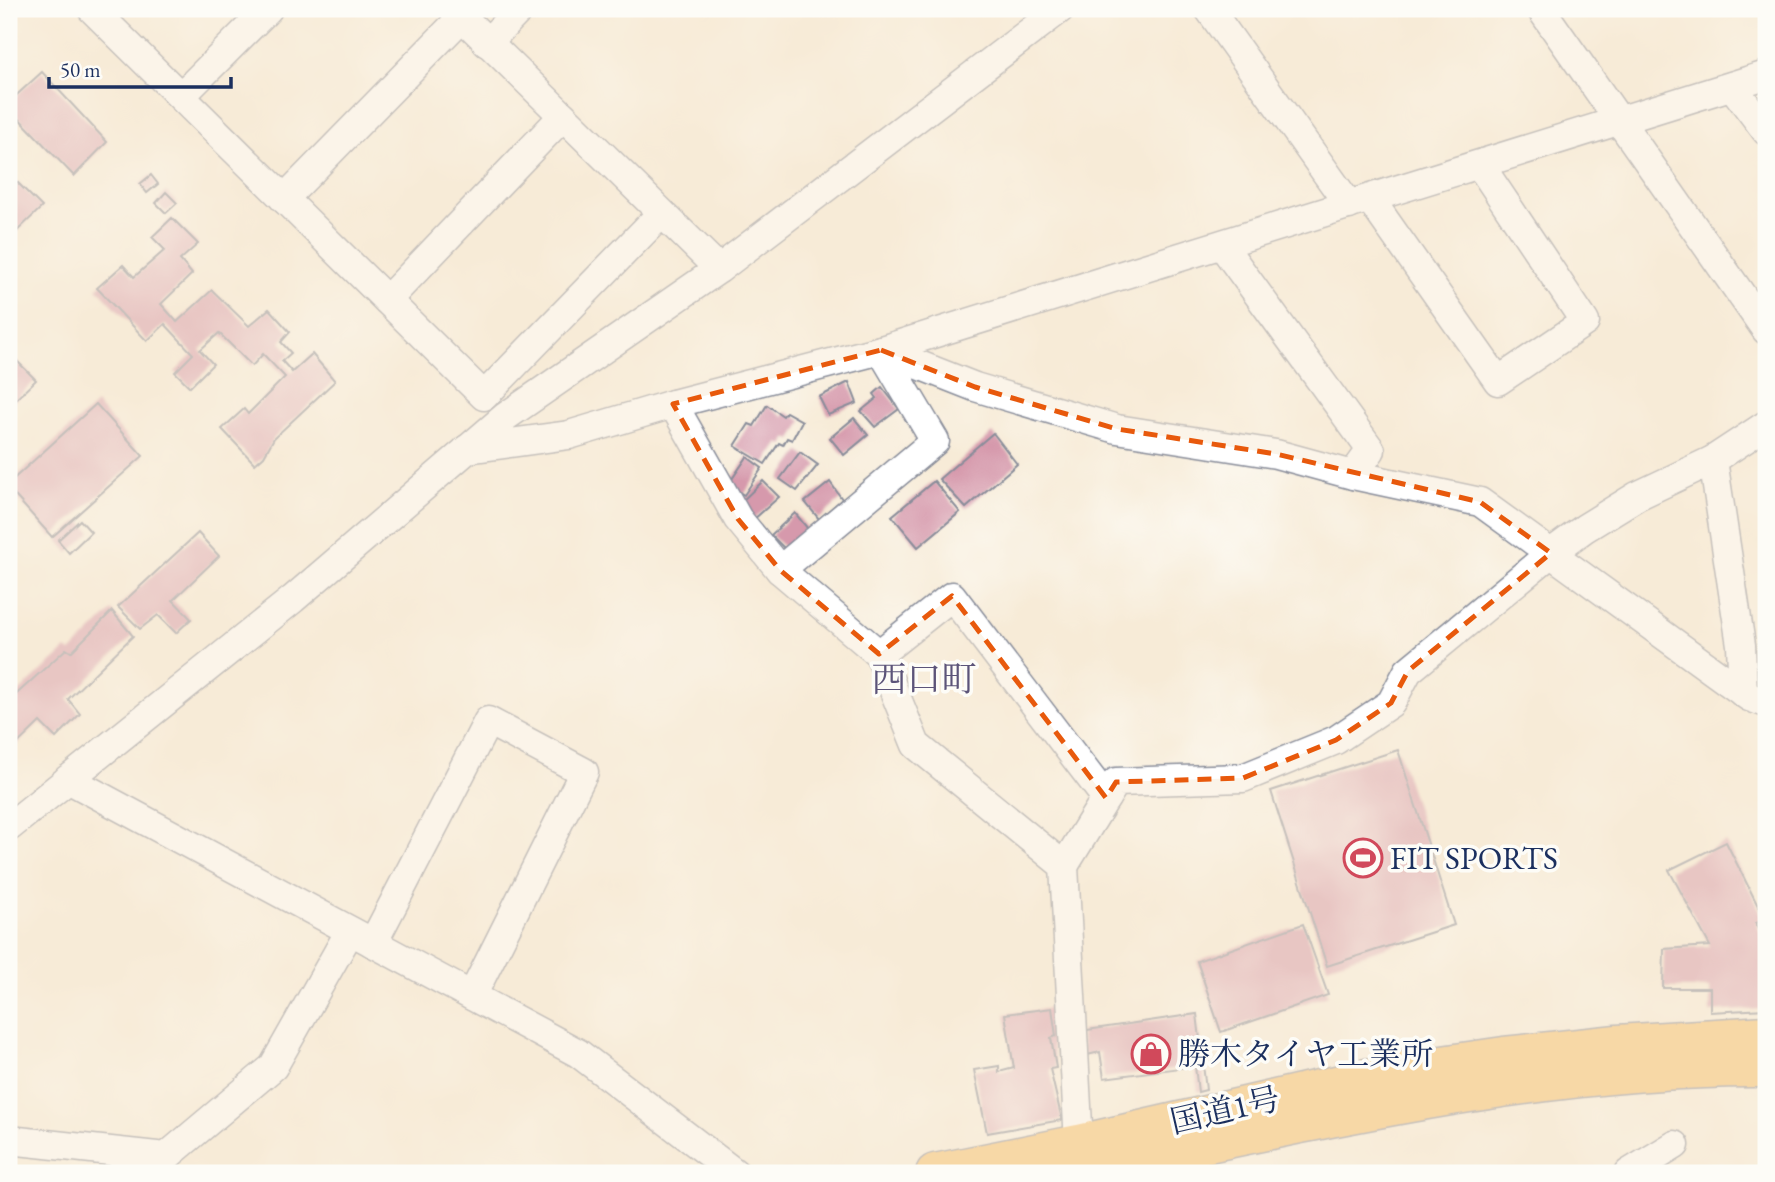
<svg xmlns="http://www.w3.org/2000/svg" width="1775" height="1182" viewBox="0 0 1775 1182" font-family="'EB Garamond','Noto Serif JP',serif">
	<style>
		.building { fill: #d699ac }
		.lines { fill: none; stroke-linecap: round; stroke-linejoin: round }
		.minor-casing { stroke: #898d9a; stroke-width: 31 }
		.highway-casing { stroke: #898d9a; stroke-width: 41 }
		.minor { stroke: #fff; stroke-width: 28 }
		.highway { stroke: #f7c06c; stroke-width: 38 }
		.marked { fill: none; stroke: #e8590c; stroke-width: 5; stroke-dasharray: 14 9; stroke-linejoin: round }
		.labels { text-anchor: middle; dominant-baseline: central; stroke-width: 7; stroke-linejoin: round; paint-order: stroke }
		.poi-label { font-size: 32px; fill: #1b2f5e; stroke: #fdfcf7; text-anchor: start }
		.street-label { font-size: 32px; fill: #1b2f5e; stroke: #fdfcf7 }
		.quarter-label { font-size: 35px; fill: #5c5479; stroke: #fdfcf7 }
	</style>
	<rect width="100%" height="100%" fill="#fdfcf7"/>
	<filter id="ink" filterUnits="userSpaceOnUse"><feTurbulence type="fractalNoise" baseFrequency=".0143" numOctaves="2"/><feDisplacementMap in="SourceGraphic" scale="14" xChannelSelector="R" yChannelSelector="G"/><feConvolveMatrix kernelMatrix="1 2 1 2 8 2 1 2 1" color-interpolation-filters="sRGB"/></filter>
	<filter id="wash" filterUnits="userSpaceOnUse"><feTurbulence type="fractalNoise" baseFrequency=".00686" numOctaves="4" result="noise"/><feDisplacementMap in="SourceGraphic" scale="28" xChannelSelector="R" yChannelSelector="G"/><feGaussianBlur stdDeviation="1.57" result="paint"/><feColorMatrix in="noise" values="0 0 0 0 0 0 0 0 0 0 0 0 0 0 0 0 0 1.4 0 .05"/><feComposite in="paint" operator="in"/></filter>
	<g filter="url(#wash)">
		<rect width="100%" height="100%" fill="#f7ebd7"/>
		<g id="blocks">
			<g class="building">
				<path d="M 42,72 L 107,142 L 74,176 L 9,108 L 9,102 Z"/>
				<path d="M 151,175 L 158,184 L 147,193 L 140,184 Z"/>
				<path d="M 17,182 L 42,207 L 9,239 L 9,189 Z"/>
				<path d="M 166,192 L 177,203 L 166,213 L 156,203 Z"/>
				<path d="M 172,218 L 198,244 L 180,260 L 192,274 L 161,304 L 177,322 L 212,290 L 249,326 L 269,309 L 290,332 L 281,342 L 291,353 L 282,361 L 292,372 L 312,354 L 335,381 L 274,438 L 264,456 L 255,464 L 222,429 L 244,409 L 248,414 L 285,377 L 263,354 L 252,366 L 219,333 L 200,350 L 213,364 L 190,387 L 175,372 L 193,354 L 165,324 L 147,341 L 97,288 L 123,265 L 134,277 L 165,250 L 152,237 Z"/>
				<path d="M 9,353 L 36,380 L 9,406 Z"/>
				<path d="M 849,382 L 857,403 L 828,415 L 819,397 Z"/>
				<path d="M 882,387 L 899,409 L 875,427 L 861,411 L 877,398 L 874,394 Z"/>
				<path d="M 96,404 L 143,456 L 52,537 L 9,489 L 9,483 Z"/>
				<path d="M 767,405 L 783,416 L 786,412 L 802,421 L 792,440 L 787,438 L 783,445 L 779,443 L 765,464 L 735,446 L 749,424 L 754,426 Z"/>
				<path d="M 854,418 L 868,435 L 844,455 L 830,438 Z"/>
				<path d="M 993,433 L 1017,464 L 966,508 L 939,479 Z"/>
				<path d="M 800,452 L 818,465 L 797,491 L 780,479 Z"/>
				<path d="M 747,457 L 762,468 L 744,495 L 728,485 Z"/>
				<path d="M 763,481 L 779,497 L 753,520 L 739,504 Z"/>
				<path d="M 934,481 L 960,512 L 918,547 L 892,516 Z"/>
				<path d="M 830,482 L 842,499 L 819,519 L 805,502 Z"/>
				<path d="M 795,513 L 808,529 L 784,548 L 771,535 Z"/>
				<path d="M 80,520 L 91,532 L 69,553 L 58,540 Z"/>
				<path d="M 198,533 L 219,556 L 173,600 L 191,619 L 176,633 L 158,615 L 140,629 L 118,607 Z"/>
				<path d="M 112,611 L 133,636 L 68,699 L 80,714 L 56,738 L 40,722 L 9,752 L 9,701 L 66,649 L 71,652 Z"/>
				<path d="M 1398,750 L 1454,925 L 1327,966 L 1271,791 Z"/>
				<path d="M 1726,842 L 1765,920 L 1756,923 L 1766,943 L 1766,1009 L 1710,1012 L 1710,988 L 1663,988 L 1664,949 L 1710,946 L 1669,870 Z"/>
				<path d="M 1303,924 L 1328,995 L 1221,1032 L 1197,961 Z"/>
				<path d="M 1052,1008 L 1056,1036 L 1051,1038 L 1056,1068 L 1050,1069 L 1062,1120 L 987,1133 L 974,1070 L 999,1066 L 999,1072 L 1014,1068 L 1005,1014 Z"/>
				<path d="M 1197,1014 L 1206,1090 L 1198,1092 L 1195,1066 L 1104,1078 L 1100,1052 L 1083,1056 L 1080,1031 Z"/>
			</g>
		</g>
	</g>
	<g filter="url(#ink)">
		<use href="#blocks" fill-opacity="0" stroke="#898d9a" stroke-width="2"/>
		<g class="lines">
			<defs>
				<g id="minor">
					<path d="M 92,9 L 484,396 L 661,214"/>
					<path d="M 454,9 L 719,269"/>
					<path d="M 1209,9 L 1349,205"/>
					<path d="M 1541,9 L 1766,330"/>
					<path d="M 487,43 L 520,9"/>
					<path d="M 1732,86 L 1766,131"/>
					<path d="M 181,96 L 268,9"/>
					<path d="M 284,199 L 462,17"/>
					<path d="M 1370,199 L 1498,381 L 1585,322 L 1480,165"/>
					<path d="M 1222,245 L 1371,450 L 1353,475"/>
					<path d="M 387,300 L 563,116"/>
					<path d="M 881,350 L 975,387 L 1117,429 L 1276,454 L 1353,475 L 1480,502 L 1749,697 L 1766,703"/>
					<path d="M 673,404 L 738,519 L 780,570 L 879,654 L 916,745 L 1064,866 L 1079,1144"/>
					<path d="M 467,449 L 569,435 L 673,404 L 881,350 L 1766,75"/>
					<path d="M 1713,460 L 1741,645 L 1743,693"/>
					<path d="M 780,570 L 935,441 L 881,350"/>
					<path d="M 879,654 L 952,596 L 1106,798 L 1064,866"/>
					<path d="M 68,779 L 578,1053 L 735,1173"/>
					<path d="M 1106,798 L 1116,782 L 1243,778 L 1336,740 L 1391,703 L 1408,671 L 1551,553 L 1585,528 L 1637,496 L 1713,460 L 1766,425"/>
					<path d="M 9,827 L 293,599 L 505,417 L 719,269 L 1060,9"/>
					<path d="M 373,943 L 488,721 L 584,772 L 472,996"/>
					<path d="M 9,1140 L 166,1157 L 273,1067 L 350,931"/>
					<path d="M 1629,1173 L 1675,1145"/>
				</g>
				<g id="highway">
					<path d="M 935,1173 L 1079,1144 L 1393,1072 L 1504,1056 L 1617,1044 L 1766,1035"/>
					<path d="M 1064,1173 C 1295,1127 1528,1066 1766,1068"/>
				</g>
			</defs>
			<use href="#minor" class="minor-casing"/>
			<use href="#highway" class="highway-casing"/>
			<use href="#minor" class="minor"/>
			<use href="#highway" class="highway"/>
		</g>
	</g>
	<path d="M0 0H1775V1182H0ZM 881,350 L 975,387 L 1117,429 L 1276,454 L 1480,502 L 1551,553 L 1408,671 L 1391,703 L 1336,740 L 1243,778 L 1116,782 L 1106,798 L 952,596 L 879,654 L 780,570 L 738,519 L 673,404 Z" fill="#f7ebd7" fill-opacity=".55" fill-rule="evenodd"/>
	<path class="marked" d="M 881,350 L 975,387 L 1117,429 L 1276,454 L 1480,502 L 1551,553 L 1408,671 L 1391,703 L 1336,740 L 1243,778 L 1116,782 L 1106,798 L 952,596 L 879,654 L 780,570 L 738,519 L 673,404 Z"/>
	<defs>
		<symbol id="stadium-ring" viewBox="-11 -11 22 22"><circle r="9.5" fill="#fdfcf7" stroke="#d1495b" stroke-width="1.5"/><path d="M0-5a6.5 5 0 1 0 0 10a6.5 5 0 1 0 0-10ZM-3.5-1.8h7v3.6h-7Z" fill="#d1495b"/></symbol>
		<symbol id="shop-ring" viewBox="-11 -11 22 22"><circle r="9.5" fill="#fdfcf7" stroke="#d1495b" stroke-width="1.5"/><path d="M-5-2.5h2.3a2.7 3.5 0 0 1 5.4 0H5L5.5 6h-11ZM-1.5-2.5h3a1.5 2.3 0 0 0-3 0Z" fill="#d1495b"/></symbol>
	</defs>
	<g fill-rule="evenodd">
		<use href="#stadium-ring" x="1341" y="836" width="44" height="44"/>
		<use href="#shop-ring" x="1129" y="1032" width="44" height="44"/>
	</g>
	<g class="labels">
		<g class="poi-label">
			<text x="1390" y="858">FIT SPORTS</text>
			<text x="1178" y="1054">勝木タイヤ工業所</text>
		</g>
		<g class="street-label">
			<text transform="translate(1225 1110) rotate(-13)">国道1号</text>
		</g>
		<g class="quarter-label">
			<text x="924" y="678">西口町</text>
		</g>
	</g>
	<rect width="1775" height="1182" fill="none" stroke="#fdfcf7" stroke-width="35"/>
	<path d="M49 77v10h182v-10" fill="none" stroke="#1b2f5e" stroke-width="3.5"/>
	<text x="60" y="77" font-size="21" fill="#1b2f5e" stroke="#fdfcf7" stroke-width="5" paint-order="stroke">50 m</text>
</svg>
